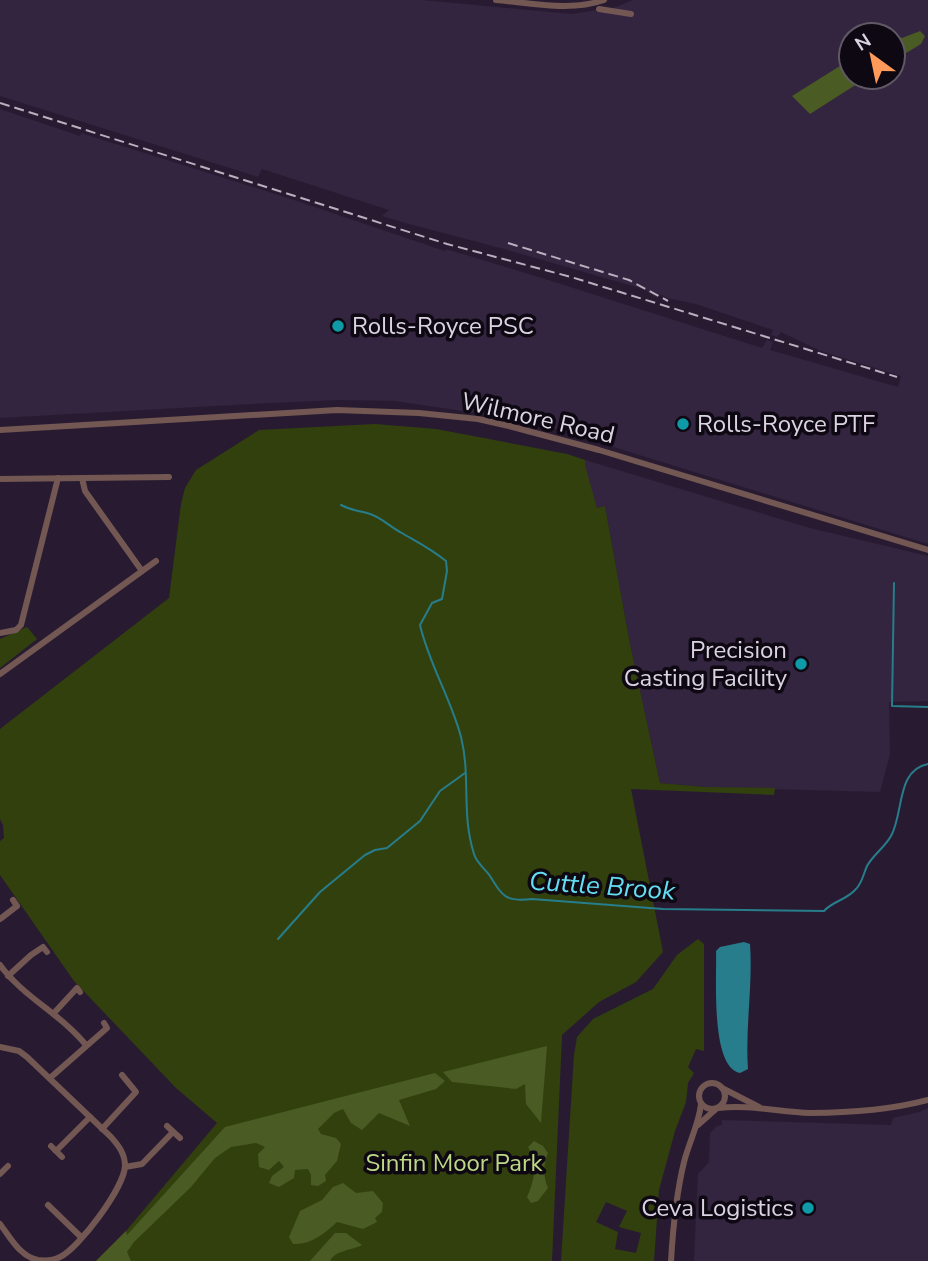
<svg xmlns="http://www.w3.org/2000/svg" width="928" height="1261" viewBox="0 0 928 1261" font-family="'Nunito Sans',sans-serif">
	<style>
		.built { fill: #33243f; fill-rule: evenodd }
		.green { fill: #32400e; fill-rule: evenodd }
		.forest { fill: #4a5b24 }
		.water { fill: #277d8b }
		.lines { fill: none; stroke-linecap: round; stroke-linejoin: round }
		.stream { stroke: #277d8b; stroke-width: 2 }
		.minor { stroke: #735753; stroke-width: 6 }
		.rail { stroke: #b8afbf; stroke-width: 2; stroke-dasharray: 10 5; stroke-linecap: butt }
		.culture-dot { fill: #0f9aa8; stroke: #0e0812; stroke-width: 2.5 }
		.labels { text-anchor: middle; dominant-baseline: central; stroke-width: 7; stroke-linejoin: round; paint-order: stroke }
		.poi-label { font-size: 24px; fill: #dbd3e2; stroke: #0e0812; text-anchor: start }
		.street-label { font-size: 24px; fill: #dbd3e2; stroke: #0e0812 }
		.park-label { font-size: 24px; fill: #bed986; stroke: #0e0812 }
		.water-label { font-size: 26px; font-style: italic; fill: #63ddf1; stroke: #0e0812 }
	</style>
	<rect width="100%" height="100%" fill="#281b31"/>
	<g class="built">
		<path d="M 0,0 L 422,0 L 572,14 L 616,7 L 633,0 L 928,0 L 928,544 L 565,432 L 523,420 L 395,401 L 339,400 L 251,404 L 0,418 L 0,109 L 80,136 L 81,133 L 288,198 L 445,251 L 446,249 L 542,278 L 762,348 L 767,340 L 773,342 L 770,350 L 898,387 L 901,376 L 821,351 L 781,332 L 777,337 L 771,335 L 773,330 L 696,304 L 667,298 L 660,294 L 657,298 L 643,289 L 504,249 L 409,224 L 382,216 L 389,210 L 262,169 L 258,177 L 0,96 ZM 851,35 L 893,35 L 893,77 L 851,77 Z"/>
		<path d="M 585,460 L 810,528 L 928,556 L 928,701 L 889,702 L 890,754 L 880,792 L 705,787 L 660,783 L 630,644 L 605,506 L 597,508 L 584,465 Z"/>
		<path d="M 928,1108 L 928,1261 L 694,1261 L 698,1174 L 709,1162 L 710,1133 L 717,1126 L 722,1125 L 722,1120 L 891,1125 L 893,1118 L 920,1112 Z"/>
	</g>
	<g class="green">
		<path d="M 375,424 L 436,429 L 567,454 L 585,460 L 585,465 L 597,508 L 605,506 L 630,644 L 660,783 L 705,787 L 775,788 L 774,795 L 631,789 L 663,952 L 636,982 L 599,1002 L 562,1035 L 552,1261 L 96,1261 L 126,1231 L 217,1123 L 176,1088 L 74,981 L 0,875 L 0,841 L 4,838 L 3,825 L 0,819 L 0,729 L 169,598 L 181,504 L 185,488 L 196,470 L 259,430 Z"/>
		<path d="M 27,627 L 37,639 L 0,668 L 0,639 Z"/>
		<path d="M 698,939 L 704,944 L 704,1051 L 696,1049 L 688,1067 L 694,1073 L 688,1083 L 686,1102 L 675,1131 L 659,1190 L 654,1261 L 561,1261 L 574,1055 L 577,1037 L 593,1019 L 653,989 L 677,955 ZM 606,1202 L 627,1211 L 619,1227 L 641,1233 L 636,1253 L 615,1249 L 618,1232 L 596,1222 Z"/>
	</g>
	<g class="forest">
		<path d="M 920,31 L 925,36 L 921,44 L 893,61 L 893,37 L 902,38 Z"/>
		<path d="M 851,59 L 851,77 L 868,77 L 810,114 L 792,96 Z"/>
		<path d="M 547,1046 L 541,1123 L 526,1104 L 525,1084 L 516,1089 L 452,1082 L 443,1072 Z"/>
		<path d="M 435,1073 L 445,1081 L 436,1089 L 399,1100 L 410,1126 L 379,1113 L 362,1130 L 351,1123 L 343,1109 L 334,1113 L 318,1129 L 321,1134 L 336,1138 L 341,1144 L 337,1161 L 325,1175 L 326,1181 L 318,1186 L 311,1185 L 311,1175 L 308,1169 L 295,1170 L 294,1178 L 279,1187 L 269,1183 L 272,1176 L 284,1167 L 279,1161 L 269,1170 L 259,1167 L 258,1154 L 265,1147 L 256,1143 L 231,1147 L 215,1158 L 191,1187 L 134,1242 L 127,1252 L 131,1261 L 96,1261 L 126,1231 L 127,1235 L 225,1127 Z"/>
		<path d="M 534,1141 L 543,1146 L 548,1153 C 543,1164 543,1177 548,1188 L 538,1201 L 531,1203 L 527,1197 C 535,1179 538,1164 528,1147 Z"/>
		<path d="M 343,1183 L 356,1193 L 373,1191 L 383,1203 L 382,1212 L 375,1218 L 377,1222 L 363,1229 L 337,1222 C 324,1234 311,1245 293,1244 L 289,1237 L 300,1211 L 322,1200 L 333,1187 Z"/>
		<path d="M 335,1233 L 346,1233 L 362,1245 C 352,1250 334,1251 330,1261 L 310,1261 Z"/>
	</g>
	<path class="water" d="M 744,942 L 750,944 C 753,986 745,1027 748,1069 L 740,1073 C 710,1067 717,977 716,951 L 720,947 Z"/>
	<g class="lines">
		<g class="stream">
			<path d="M 341,505 C 352,511 356,510 367,513 C 380,516 389,526 400,532 C 417,542 430,548 446,561 L 447,571 L 442,599 L 432,603 L 420,625 C 429,664 451,699 461,737 C 471,777 461,813 474,854 C 476,862 485,869 490,876 C 503,897 506,902 532,899 L 663,909 L 824,911 C 833,901 846,900 855,890 C 862,884 863,875 867,866 C 873,855 885,847 891,836 C 904,813 896,770 928,764"/>
			<path d="M 894,583 L 892,706 L 928,707"/>
			<path d="M 278,939 L 320,892 L 365,855 L 375,850 L 387,848 L 420,821 L 440,791 L 465,773"/>
		</g>
		<g class="minor">
			<path d="M 496,0 C 532,3 570,12 604,0"/>
			<path d="M 599,9 L 631,14"/>
			<path d="M 0,430 L 337,410 L 419,413 L 478,419 L 509,426 L 599,450 L 928,550"/>
			<path d="M 82,478 L 85,491 L 142,571"/>
			<path d="M 0,479 L 169,477"/>
			<path d="M 0,633 L 16,630 L 21,625 L 58,478"/>
			<path d="M 0,674 L 156,561"/>
			<path d="M 0,919 L 17,906 L 13,900"/>
			<path d="M 0,965 C 23,997 61,1014 86,1045"/>
			<path d="M 8,976 L 31,955 L 43,947 L 47,952"/>
			<path d="M 54,1013 L 77,988 L 80,992"/>
			<path d="M 0,1047 L 19,1051 L 27,1057 L 111,1137 C 119,1146 125,1154 125,1166 C 124,1188 79,1248 60,1257 C 54,1260 45,1261 38,1260 C 20,1257 10,1237 0,1224"/>
			<path d="M 50,1078 L 107,1028 L 104,1023"/>
			<circle cx="712" cy="1096" r="13"/>
			<path d="M 722,1088 L 759,1107"/>
			<path d="M 718,1108 C 749,1104 779,1112 810,1113 C 849,1113 890,1110 928,1100"/>
			<path d="M 698,1125 L 716,1109"/>
			<path d="M 167,1126 L 180,1138"/>
			<path d="M 102,1129 L 136,1092 L 122,1075"/>
			<path d="M 51,1146 L 62,1157"/>
			<path d="M 56,1151 L 90,1117"/>
			<path d="M 125,1167 L 142,1164 L 173,1132"/>
			<path d="M 0,1174 L 8,1166"/>
			<path d="M 48,1205 L 81,1237"/>
			<path d="M 671,1261 C 673,1227 676,1195 684,1162 C 689,1142 699,1124 701,1104"/>
		</g>
		<g class="rail">
			<path d="M 0,103 L 447,244 L 571,277 L 897,377"/>
			<path d="M 508,243 L 629,280 L 668,301"/>
		</g>
	</g>
	<g class="culture-dot">
		<circle cx="338" cy="326" r="7"/>
		<circle cx="683" cy="424" r="7"/>
		<circle cx="801" cy="664" r="7"/>
		<circle cx="808" cy="1208" r="7"/>
	</g>
	<g class="labels">
		<g class="poi-label">
			<text x="352" y="326">Rolls-Royce PSC</text>
			<text x="697" y="424">Rolls-Royce PTF</text>
			<text x="787" y="650" text-anchor="end">Precision<tspan x="787" dy="28">Casting Facility</tspan></text>
			<text x="794" y="1208" text-anchor="end">Ceva Logistics</text>
		</g>
		<g class="street-label">
			<text transform="translate(538 418) rotate(13)">Wilmore Road</text>
		</g>
		<g class="park-label">
			<text x="454" y="1163">Sinfin Moor Park</text>
		</g>
		<g class="water-label">
			<text transform="translate(602 886) rotate(4)">Cuttle Brook</text>
		</g>
	</g>
	<g transform="translate(872 56) rotate(327)"><circle r="33" fill="#0e0812" stroke="#605965" stroke-width="2"/>
	<path d="M0-5L12 26L0 18L-12 26Z" fill="#ff9a5b"/>
	<text y="-10" font-size="19" font-weight="bold" text-anchor="middle" fill="#dbd3e2">N</text>
	</g>
</svg>
